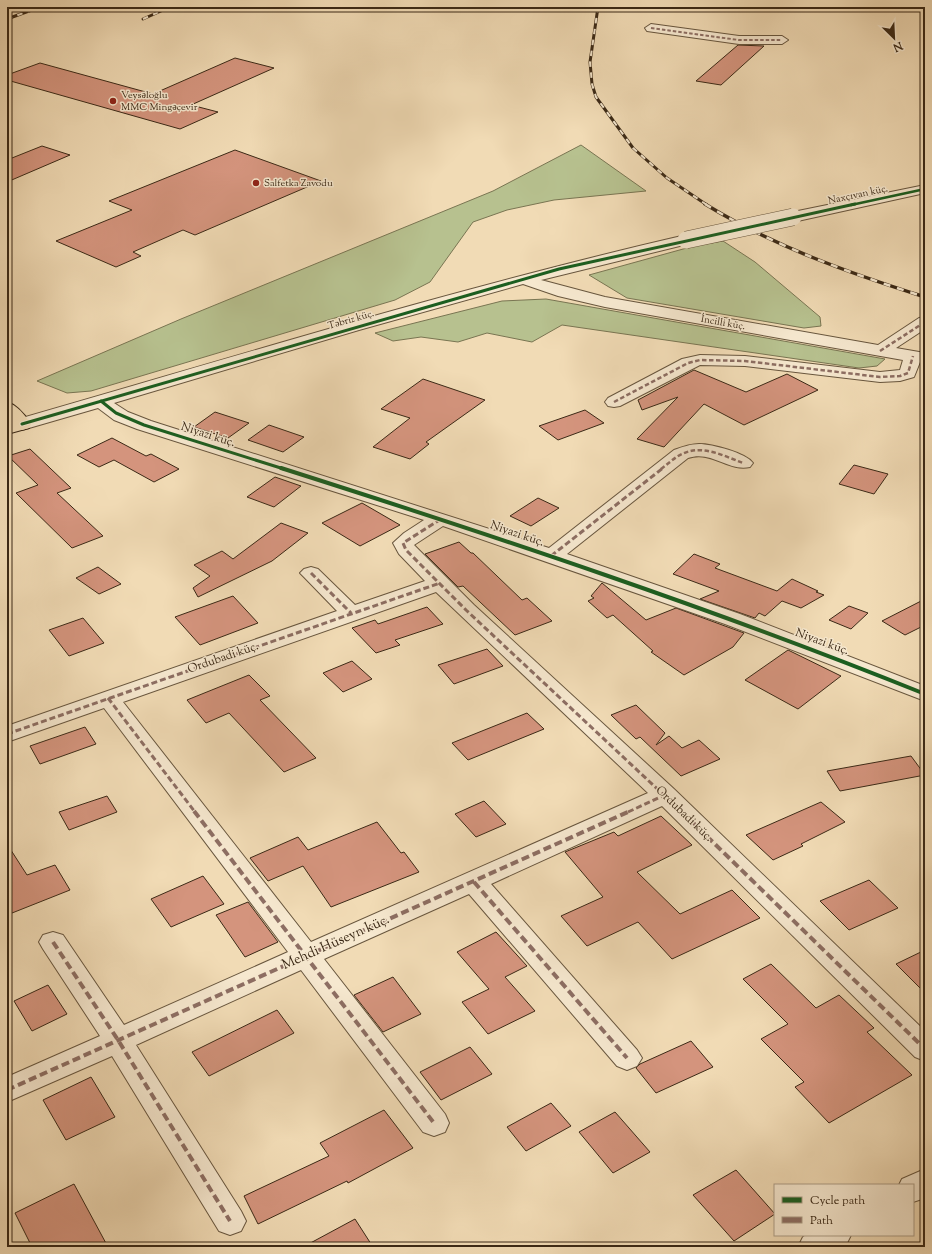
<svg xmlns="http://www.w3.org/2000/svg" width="932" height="1254" viewBox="0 0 932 1254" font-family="'Sorts Mill Goudy',serif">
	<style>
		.green { fill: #b7c18f; stroke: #797552 }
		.building { fill: #d4947d; stroke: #3b2916 }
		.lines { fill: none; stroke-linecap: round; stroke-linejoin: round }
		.minor-casing { stroke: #68563e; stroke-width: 2 }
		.major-casing { stroke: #3b2916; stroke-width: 2 }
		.minor { fill: #f6e8cf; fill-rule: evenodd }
		.major { fill: #f1dbb5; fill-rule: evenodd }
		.rail-far1-casing { stroke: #3b2916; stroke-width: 3 }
		.rail-casing { stroke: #3b2916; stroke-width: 3.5 }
		.rail-far1 { stroke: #f6e8cf; stroke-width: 2; stroke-dasharray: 5.5; stroke-linecap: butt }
		.rail { stroke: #f6e8cf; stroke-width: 2.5; stroke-dasharray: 7; stroke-linecap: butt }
		.minor-bridge-casing { stroke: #68563e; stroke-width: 18; stroke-linecap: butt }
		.minor-bridge { stroke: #f6e8cf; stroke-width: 17 }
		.quiet-far3 { stroke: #8d6e63; stroke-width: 2; stroke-dasharray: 3.5 2; stroke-linecap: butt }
		.quiet-far2 { stroke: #8d6e63; stroke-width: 2.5; stroke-dasharray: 4.5 2.5; stroke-linecap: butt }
		.quiet-far1 { stroke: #8d6e63; stroke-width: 3; stroke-dasharray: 6 3; stroke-linecap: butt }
		.quiet { stroke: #8d6e63; stroke-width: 4; stroke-dasharray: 8 4; stroke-linecap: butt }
		.cycleway-far2-casing { stroke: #f6e8cf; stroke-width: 4 }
		.cycleway-far1-casing { stroke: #f6e8cf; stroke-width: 5 }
		.cycleway-casing { stroke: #f6e8cf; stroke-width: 6 }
		.cycleway-far2 { stroke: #1b5e20; stroke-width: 2.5 }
		.cycleway-far1 { stroke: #1b5e20; stroke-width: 3 }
		.cycleway { stroke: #1b5e20; stroke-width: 4 }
		.poi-dot { fill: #8f2418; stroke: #f6e8cf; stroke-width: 1.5 }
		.labels { text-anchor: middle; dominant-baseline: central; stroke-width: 3; stroke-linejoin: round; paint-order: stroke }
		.far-poi-label { font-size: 10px; fill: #3b2916; stroke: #f6e8cf; text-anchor: start }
		.far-street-label { font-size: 10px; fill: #3b2916; stroke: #f6e8cf }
		.street-label { font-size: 12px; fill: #3b2916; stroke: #f6e8cf }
		.near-street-label { font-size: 14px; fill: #3b2916; stroke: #f6e8cf }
	</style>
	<rect width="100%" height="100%" fill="#f1dbb5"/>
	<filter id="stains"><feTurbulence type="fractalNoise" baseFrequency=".005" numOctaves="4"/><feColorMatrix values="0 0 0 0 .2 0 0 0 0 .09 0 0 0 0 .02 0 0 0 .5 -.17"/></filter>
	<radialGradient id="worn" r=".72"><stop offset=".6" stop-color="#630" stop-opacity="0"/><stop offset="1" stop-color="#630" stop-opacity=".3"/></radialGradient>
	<g class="green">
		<path d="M 581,145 L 646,191 L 554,200 L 507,210 L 473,222 L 430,282 L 395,300 L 91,391 L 67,393 L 37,381 L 181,319 L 493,191 Z"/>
		<path d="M 723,241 L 755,262 L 820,317 L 821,326 L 804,328 L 627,298 L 589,275 L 694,246 Z"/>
		<path d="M 546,299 L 885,359 L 877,366 L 859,368 L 562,325 L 532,342 L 487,333 L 458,342 L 421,337 L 393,341 L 375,333 L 502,301 Z"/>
	</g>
	<g class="building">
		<path d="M 738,45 L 764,46 L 721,85 L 696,81 Z"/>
		<path d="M 235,58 L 274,68 L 191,105 L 218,112 L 180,129 L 7,80 L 7,75 L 40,63 L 153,94 Z"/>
		<path d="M 42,146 L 70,155 L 7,182 L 7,160 Z"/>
		<path d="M 235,150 L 321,181 L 195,235 L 183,230 L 133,252 L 141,256 L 116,267 L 56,241 L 132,210 L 109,201 Z"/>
		<path d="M 694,370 L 746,392 L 787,374 L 818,390 L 744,425 L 704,404 L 664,447 L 637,439 L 678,397 L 642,410 L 638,400 Z"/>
		<path d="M 423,379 L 485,400 L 426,442 L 429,444 L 410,459 L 373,447 L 410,418 L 381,409 Z"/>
		<path d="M 585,410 L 604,423 L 558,440 L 539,426 Z"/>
		<path d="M 215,412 L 249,423 L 228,438 L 194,427 Z"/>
		<path d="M 269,425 L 304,437 L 283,452 L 248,440 Z"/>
		<path d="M 112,438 L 146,456 L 151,454 L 179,469 L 154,482 L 114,460 L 99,467 L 77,455 Z"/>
		<path d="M 30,449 L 71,488 L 57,493 L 103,536 L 72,548 L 16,493 L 38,485 L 8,456 Z"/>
		<path d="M 854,465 L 888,474 L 874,494 L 839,484 Z"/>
		<path d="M 275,477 L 301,486 L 274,507 L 247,497 Z"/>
		<path d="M 538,498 L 559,508 L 531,526 L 510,516 Z"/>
		<path d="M 362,503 L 400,525 L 360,546 L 322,523 Z"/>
		<path d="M 281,523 L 308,533 L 272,561 L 198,597 L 193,588 L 210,576 L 194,565 L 222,551 L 233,559 Z"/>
		<path d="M 459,542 L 471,553 L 473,553 L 522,600 L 527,598 L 552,621 L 515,635 L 463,586 L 458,587 L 425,554 Z"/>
		<path d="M 694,554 L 720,564 L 715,568 L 777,591 L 792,579 L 818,591 L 816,592 L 824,595 L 801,608 L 782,601 L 765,616 L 759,613 L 755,618 L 700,599 L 719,591 L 673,574 Z"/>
		<path d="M 98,567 L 121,584 L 99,594 L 76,578 Z"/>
		<path d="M 602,583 L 646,620 L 676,608 L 744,633 L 733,647 L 684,675 L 651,652 L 653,651 L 613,615 L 607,618 L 588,601 L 594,598 L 591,596 Z"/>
		<path d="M 233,596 L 258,623 L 200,645 L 175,617 Z"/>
		<path d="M 925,599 L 925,625 L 905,635 L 882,621 Z"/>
		<path d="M 849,606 L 868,613 L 851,629 L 829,620 Z"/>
		<path d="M 427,607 L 443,624 L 395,640 L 400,645 L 376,653 L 352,628 L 375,620 L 378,624 Z"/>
		<path d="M 83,618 L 104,643 L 69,656 L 49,630 Z"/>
		<path d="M 487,649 L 503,666 L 454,684 L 438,665 Z"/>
		<path d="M 788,650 L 841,676 L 798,709 L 745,680 Z"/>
		<path d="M 352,661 L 372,679 L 343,692 L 323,673 Z"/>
		<path d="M 249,675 L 270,696 L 260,700 L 316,758 L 284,772 L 229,713 L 206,723 L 187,700 Z"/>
		<path d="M 636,705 L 665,733 L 656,745 L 669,736 L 682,748 L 699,740 L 720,759 L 681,776 L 640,737 L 636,739 L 611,715 Z"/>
		<path d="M 527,713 L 544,729 L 468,760 L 452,743 Z"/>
		<path d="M 85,727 L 96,744 L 40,764 L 30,746 Z"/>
		<path d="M 911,756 L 925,775 L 840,791 L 827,771 Z"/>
		<path d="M 107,796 L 117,812 L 69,830 L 59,812 Z"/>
		<path d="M 484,801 L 506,824 L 476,837 L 455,814 Z"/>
		<path d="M 821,802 L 845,822 L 801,844 L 803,846 L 773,860 L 746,835 Z"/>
		<path d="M 661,816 L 692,845 L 637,872 L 680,914 L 732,890 L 760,918 L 672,959 L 638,922 L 587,946 L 561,916 L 603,897 L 565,852 L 614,832 L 618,836 Z"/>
		<path d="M 377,822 L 401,853 L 404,852 L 419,872 L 331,907 L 303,866 L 268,881 L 250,858 L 298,837 L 308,850 Z"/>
		<path d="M 7,844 L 27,875 L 55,865 L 70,890 L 7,915 Z"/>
		<path d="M 203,876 L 224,904 L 171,927 L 151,899 Z"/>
		<path d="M 869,880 L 898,908 L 849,930 L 820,901 Z"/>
		<path d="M 248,902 L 278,942 L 245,957 L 216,915 Z"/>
		<path d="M 496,932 L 527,966 L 505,977 L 535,1011 L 488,1034 L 462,1002 L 489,989 L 457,952 Z"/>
		<path d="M 925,950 L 925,993 L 896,964 Z"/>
		<path d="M 771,964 L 816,1008 L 839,995 L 874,1028 L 867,1032 L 912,1075 L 829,1123 L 795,1087 L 804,1082 L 761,1039 L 788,1024 L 743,979 Z"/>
		<path d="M 393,977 L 421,1014 L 383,1032 L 354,995 Z"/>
		<path d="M 48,985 L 67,1014 L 32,1031 L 14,1001 Z"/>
		<path d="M 277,1010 L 294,1033 L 209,1076 L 192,1052 Z"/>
		<path d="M 691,1041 L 713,1067 L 656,1093 L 636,1068 L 640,1064 Z"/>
		<path d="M 470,1047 L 492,1074 L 441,1100 L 420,1072 Z"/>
		<path d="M 91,1077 L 115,1117 L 66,1140 L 43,1100 Z"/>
		<path d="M 551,1103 L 571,1126 L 526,1151 L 507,1127 Z"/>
		<path d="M 384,1110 L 413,1148 L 348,1183 L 347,1181 L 258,1224 L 244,1196 L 329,1156 L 320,1143 Z"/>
		<path d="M 615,1112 L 650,1152 L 613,1173 L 579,1132 Z"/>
		<path d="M 736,1170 L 775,1214 L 734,1241 L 693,1195 Z"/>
		<path d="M 74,1184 L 108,1247 L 32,1247 L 15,1213 Z"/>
		<path d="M 355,1219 L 373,1247 L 303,1247 Z"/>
	</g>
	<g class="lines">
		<defs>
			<g id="minor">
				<path d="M 651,24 L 739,36 L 782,36 L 788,40 L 782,44 L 739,44 L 647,31 L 645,28 Z"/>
				<path d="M 925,185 L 925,193 L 793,222 L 788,220 L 785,217 L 788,214 L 793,212 Z"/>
				<path d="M 686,235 L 692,237 L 694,240 L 692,243 L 541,280 L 605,297 L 878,345 L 919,318 L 925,317 L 925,329 L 896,348 L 925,353 L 925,363 L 920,362 L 914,377 L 900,381 L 880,382 L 745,366 L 700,365 L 620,406 L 614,407 L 608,406 L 605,402 L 608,398 L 682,359 L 700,355 L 745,356 L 880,372 L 900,370 L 903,360 L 605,307 L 558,296 L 523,284 L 359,330 L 114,403 L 128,412 L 151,421 L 549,548 L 674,450 C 682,447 691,444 699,444 C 712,444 746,453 753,463 L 750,467 C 728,472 712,450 688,458 L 567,554 L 740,614 L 925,686 L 925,701 L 725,624 L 443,526 L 414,545 L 474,605 L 674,789 L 925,1031 L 925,1061 L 915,1057 L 662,806 L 491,884 L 637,1050 L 642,1058 L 637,1066 L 627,1070 L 617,1066 L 469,894 L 324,959 L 445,1114 L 449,1123 L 445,1132 L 434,1136 L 423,1132 L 301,970 L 136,1045 L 241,1211 L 246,1221 L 241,1231 L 230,1235 L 219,1231 L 112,1056 L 7,1102 L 7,1077 L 100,1036 L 43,949 L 39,942 L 43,935 L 53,932 L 63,935 L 124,1025 L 288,952 L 104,708 L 7,742 L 7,726 L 337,611 L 304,577 L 300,573 L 304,569 L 311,567 L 318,569 L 355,605 L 425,581 L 399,554 L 393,543 L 404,533 L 424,520 L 137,429 L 114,420 L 98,408 L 22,430 L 15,428 L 13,424 L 15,420 C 238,356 460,287 686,235 ZM 436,592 L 648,793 L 311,942 L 123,702 Z"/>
				<path d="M 925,1169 L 925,1198 L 913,1202 L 913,1185 L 899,1185 L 902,1179 Z"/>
				<path d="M 806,1235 L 851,1235 L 846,1245 L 843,1247 L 798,1247 L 803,1237 Z"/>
			</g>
			<path id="major" d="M 7,402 C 17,405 25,415 31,424 L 29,428 L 7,434 L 7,422 L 10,422 L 7,419 Z"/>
		</defs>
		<use href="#minor" class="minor-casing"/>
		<use href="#major" class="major-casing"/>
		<use href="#minor" class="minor"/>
		<use href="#major" class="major"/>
		<defs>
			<g id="rail-far1">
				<path d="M 598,7 L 590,62 L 592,84 L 596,97 L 633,148 L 667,178 L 707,205"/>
				<path d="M 7,19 L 40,7"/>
				<path d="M 143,19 L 170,7"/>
			</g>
			<path id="rail" d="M 705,204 C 773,246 849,273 925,297"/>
		</defs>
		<use href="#rail-far1" class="rail-far1-casing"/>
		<use href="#rail" class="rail-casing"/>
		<use href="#rail-far1" class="rail-far1"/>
		<use href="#rail" class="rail"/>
		<defs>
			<path id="minor-bridge" d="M 686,240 L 793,217"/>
		</defs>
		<use href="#minor-bridge" class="minor-bridge-casing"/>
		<use href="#minor-bridge" class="minor-bridge"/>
		<path class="quiet-far3" d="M 651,28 L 739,40 L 782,40"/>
		<g class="quiet-far2">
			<path d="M 880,351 L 925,322"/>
			<path d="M 614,402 L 688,363 L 700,360 L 745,361 L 880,377 L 900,376 L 908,373 L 913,356"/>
			<path d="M 661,469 C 668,464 675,457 682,454 C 702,444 724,456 743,463"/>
		</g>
		<g class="quiet-far1">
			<path d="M 441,519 L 403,543 L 406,550 L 466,610 L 682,812"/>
			<path d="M 551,556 L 663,468"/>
			<path d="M 311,573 L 351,613"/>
			<path d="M 108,698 L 195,812"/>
			<path d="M 7,734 L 440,583"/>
			<path d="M 628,812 L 665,795"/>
		</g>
		<g class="quiet">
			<path d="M 194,811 L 434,1123"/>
			<path d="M 681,811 L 925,1049"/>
			<path d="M 474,882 L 627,1058"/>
			<path d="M 53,942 L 118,1040 L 230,1221"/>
			<path d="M 7,1090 L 630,811"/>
		</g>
		<defs>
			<path id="cycleway-far2" d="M 851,205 L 925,189"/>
			<g id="cycleway-far1">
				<path d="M 101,401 L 116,413 L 144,425 L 284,469"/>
				<path d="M 22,424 L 559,269 L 855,204"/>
			</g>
			<path id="cycleway" d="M 281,468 C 498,537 714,609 925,694"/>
		</defs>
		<use href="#cycleway-far2" class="cycleway-far2-casing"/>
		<use href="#cycleway-far1" class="cycleway-far1-casing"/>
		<use href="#cycleway" class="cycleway-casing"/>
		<use href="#cycleway-far2" class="cycleway-far2"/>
		<use href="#cycleway-far1" class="cycleway-far1"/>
		<use href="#cycleway" class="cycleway"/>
	</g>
	<g class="poi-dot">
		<circle cx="113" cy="101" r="4"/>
		<circle cx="256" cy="183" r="4"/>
	</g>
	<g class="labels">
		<g class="far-poi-label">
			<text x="121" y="95">Veysəloğlu<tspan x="121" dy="12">MMC Mingəçevir</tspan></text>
			<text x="264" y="183">Salfetka Zavodu</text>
		</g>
		<g class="far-street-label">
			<text transform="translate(858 195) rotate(-12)">Naxçıvan küç.</text>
			<text transform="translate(351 320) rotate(-16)">Təbriz küç.</text>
			<text transform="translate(723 323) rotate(10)">İncilli küç.</text>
		</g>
		<g class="street-label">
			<text transform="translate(208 435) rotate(18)">Niyazi küç.</text>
			<text transform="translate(517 534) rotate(19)">Niyazi küç.</text>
			<text transform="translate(822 642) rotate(20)">Niyazi küç.</text>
			<text transform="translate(223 658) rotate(-19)">Ordubadi küç.</text>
			<text transform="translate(684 814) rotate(44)">Ordubadi küç.</text>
		</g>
		<g class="near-street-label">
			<text transform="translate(336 943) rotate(-24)">Mehdi Hüseyn küç.</text>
		</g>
	</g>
	<rect width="932" height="1254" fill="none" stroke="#f1dbb5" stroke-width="24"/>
	<rect x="8" y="8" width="916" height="1238" fill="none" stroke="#3b2916" stroke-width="2"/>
	<rect x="12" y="12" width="908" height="1230" fill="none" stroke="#3b2916"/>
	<rect x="774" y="1184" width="140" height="52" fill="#f6e8cf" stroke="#ab9c85"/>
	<rect x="782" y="1197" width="20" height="6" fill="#1b5e20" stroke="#ab9c85"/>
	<text x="810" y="1204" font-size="12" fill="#3b2916">Cycle path</text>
	<rect x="782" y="1217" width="20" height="6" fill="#8d6e63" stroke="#ab9c85"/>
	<text x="810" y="1224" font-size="12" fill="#3b2916">Path</text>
	<g transform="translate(894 38) rotate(156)" stroke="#f6e8cf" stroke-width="3" paint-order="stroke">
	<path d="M0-3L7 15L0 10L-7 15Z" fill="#3b2916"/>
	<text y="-6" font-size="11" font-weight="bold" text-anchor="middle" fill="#3b2916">N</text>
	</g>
	<rect width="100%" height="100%" filter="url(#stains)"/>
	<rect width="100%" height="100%" fill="url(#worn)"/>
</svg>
